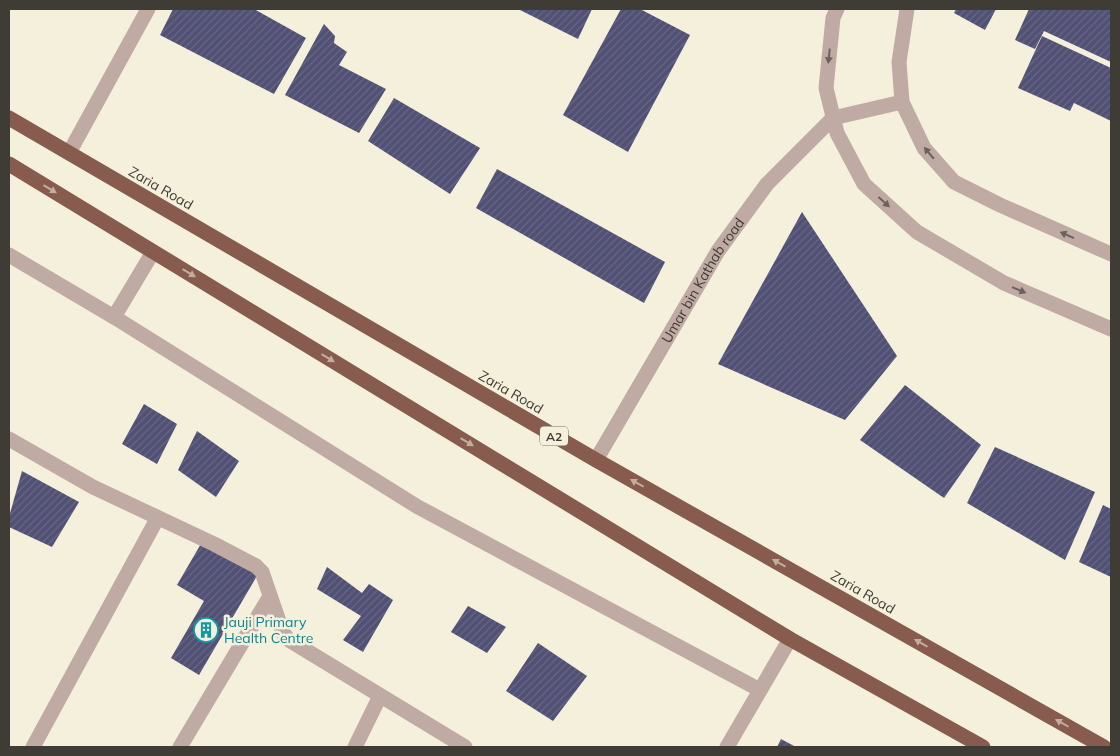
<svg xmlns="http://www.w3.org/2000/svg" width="1120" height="756" viewBox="0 0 1120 756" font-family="Mulish,sans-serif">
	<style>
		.building { fill: url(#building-hatch) }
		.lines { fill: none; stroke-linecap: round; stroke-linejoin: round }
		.minor { stroke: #c0aaa4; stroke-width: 15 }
		.highway { stroke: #875c4f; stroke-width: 15 }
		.oneway { fill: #6c625b }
		.oneway2 { fill: #c3ad9c }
		.labels { text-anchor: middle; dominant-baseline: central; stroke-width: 5; stroke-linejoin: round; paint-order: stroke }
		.shield { fill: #f4f0db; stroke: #757266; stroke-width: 1 }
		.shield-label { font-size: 12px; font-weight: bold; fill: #3e3c34 }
		.street-label { font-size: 14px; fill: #3e3c34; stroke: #f4f0db }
		.culture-label { font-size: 14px; fill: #0d838f; stroke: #f4f0db; text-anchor: start }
	</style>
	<defs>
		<pattern id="building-hatch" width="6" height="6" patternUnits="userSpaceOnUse" patternTransform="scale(1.25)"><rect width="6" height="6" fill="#515075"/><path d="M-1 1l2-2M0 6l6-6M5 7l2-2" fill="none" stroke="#686784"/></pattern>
	</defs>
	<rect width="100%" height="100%" fill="#f4f0db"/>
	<g class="building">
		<path d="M 173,9 L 254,9 L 306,38 L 274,94 L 160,35 Z"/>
		<path d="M 518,9 L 592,9 L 578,39 Z"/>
		<path d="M 621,9 L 640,9 L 690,35 L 628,152 L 563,115 Z"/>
		<path d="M 956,9 L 996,9 L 985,30 L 954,13 Z"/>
		<path d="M 1029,9 L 1111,9 L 1111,62 L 1044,31 L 1035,49 L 1015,40 Z"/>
		<path d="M 324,24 L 335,36 L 334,43 L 347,52 L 339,65 L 386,89 L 359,133 L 285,95 Z"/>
		<path d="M 1042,36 L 1111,68 L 1111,121 L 1074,103 L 1070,111 L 1018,88 Z"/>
		<path d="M 394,98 L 480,148 L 450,194 L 368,141 Z"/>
		<path d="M 497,169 L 665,262 L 644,303 L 476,208 Z"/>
		<path d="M 802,212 L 897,356 L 845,420 L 718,364 Z"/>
		<path d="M 905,385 L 981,445 L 944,498 L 860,440 Z"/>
		<path d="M 144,404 L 177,424 L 157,464 L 122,444 Z"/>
		<path d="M 197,431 L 239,461 L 216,497 L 178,470 Z"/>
		<path d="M 995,447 L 1095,492 L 1065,560 L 967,503 Z"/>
		<path d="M 22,471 L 79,502 L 52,547 L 9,527 L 9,517 Z"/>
		<path d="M 1103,505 L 1111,509 L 1111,577 L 1079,562 Z"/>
		<path d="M 202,542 L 258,574 L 199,675 L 171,658 L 204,601 L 177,585 Z"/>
		<path d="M 327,567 L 362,593 L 369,584 L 393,600 L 363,652 L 343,640 L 361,616 L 317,589 Z"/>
		<path d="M 468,606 L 506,627 L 487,653 L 451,632 Z"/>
		<path d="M 538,643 L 587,676 L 553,721 L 506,691 Z"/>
		<path d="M 781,739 L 796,747 L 777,747 Z"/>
	</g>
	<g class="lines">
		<g class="minor">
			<path d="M 837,9 L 833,18 L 826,88 L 837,133 L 864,184 L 917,232 L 1004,283 L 1111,329"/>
			<path d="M 907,9 L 899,62 L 902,102 L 924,148 L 954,182 L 1000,205 L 1111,254"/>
			<path d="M 69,153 L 148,9"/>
			<path d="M 9,255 L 114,317 L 418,507 L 760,690"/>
			<path d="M 114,317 L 153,252"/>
			<path d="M 9,439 L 93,487 L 214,544 L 256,566 L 262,572 L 283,633 L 289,640 L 465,747"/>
			<path id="s1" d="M 596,460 L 718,251 L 767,184 L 833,118 L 902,102"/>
			<path d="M 33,747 L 157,519"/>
			<path d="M 180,747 L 270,596"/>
			<path d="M 355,747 L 380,696"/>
			<path d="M 727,747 L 790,639"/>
		</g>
		<g class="highway">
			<path d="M 9,118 L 596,460 L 1104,747"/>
			<path d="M 9,164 L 790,639 L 983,747"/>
		</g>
	</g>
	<defs><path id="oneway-solid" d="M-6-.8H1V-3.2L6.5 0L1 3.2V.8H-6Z" transform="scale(1.25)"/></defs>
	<g class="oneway">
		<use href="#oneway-solid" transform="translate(829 56) rotate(96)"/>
		<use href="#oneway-solid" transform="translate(929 153) rotate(-130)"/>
		<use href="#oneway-solid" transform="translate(884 202) rotate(42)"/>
		<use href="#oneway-solid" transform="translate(1067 235) rotate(-156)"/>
		<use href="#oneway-solid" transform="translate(1019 290) rotate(23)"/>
	</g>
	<g class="oneway2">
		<use href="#oneway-solid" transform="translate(50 189) rotate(31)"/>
		<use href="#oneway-solid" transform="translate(189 273) rotate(31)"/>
		<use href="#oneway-solid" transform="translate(328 358) rotate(31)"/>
		<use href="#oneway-solid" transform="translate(467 442) rotate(31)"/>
		<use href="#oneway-solid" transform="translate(637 483) rotate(-151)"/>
		<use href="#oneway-solid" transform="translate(779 563) rotate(-151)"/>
		<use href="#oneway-solid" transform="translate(921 643) rotate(-150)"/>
		<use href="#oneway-solid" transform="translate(1062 723) rotate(-150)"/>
	</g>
	<defs>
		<symbol id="building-ring" viewBox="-11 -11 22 22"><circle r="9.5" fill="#f4f0db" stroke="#0f9aa8" stroke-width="1.5"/><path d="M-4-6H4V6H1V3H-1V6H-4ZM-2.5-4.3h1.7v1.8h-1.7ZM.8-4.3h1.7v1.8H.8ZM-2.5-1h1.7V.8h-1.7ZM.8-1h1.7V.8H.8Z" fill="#0f9aa8"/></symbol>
	</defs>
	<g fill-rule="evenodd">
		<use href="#building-ring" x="192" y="616" width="28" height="28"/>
	</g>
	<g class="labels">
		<rect class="shield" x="540" y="426.5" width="28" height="19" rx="4"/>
		<g class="shield-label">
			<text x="554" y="436">A2</text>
		</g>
		<g class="street-label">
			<text transform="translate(161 188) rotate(30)">Zaria Road</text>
			<text stroke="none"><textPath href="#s1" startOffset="209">Umar bin Kathab road</textPath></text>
			<text transform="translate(511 392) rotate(30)">Zaria Road</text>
			<text transform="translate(863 592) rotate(30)">Zaria Road</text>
		</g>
		<g class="culture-label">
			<text x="224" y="622">Jauji Primary<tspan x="224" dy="16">Health Centre</tspan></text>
		</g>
	</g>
	<rect width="1120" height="756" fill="none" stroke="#3e3c34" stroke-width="20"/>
</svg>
